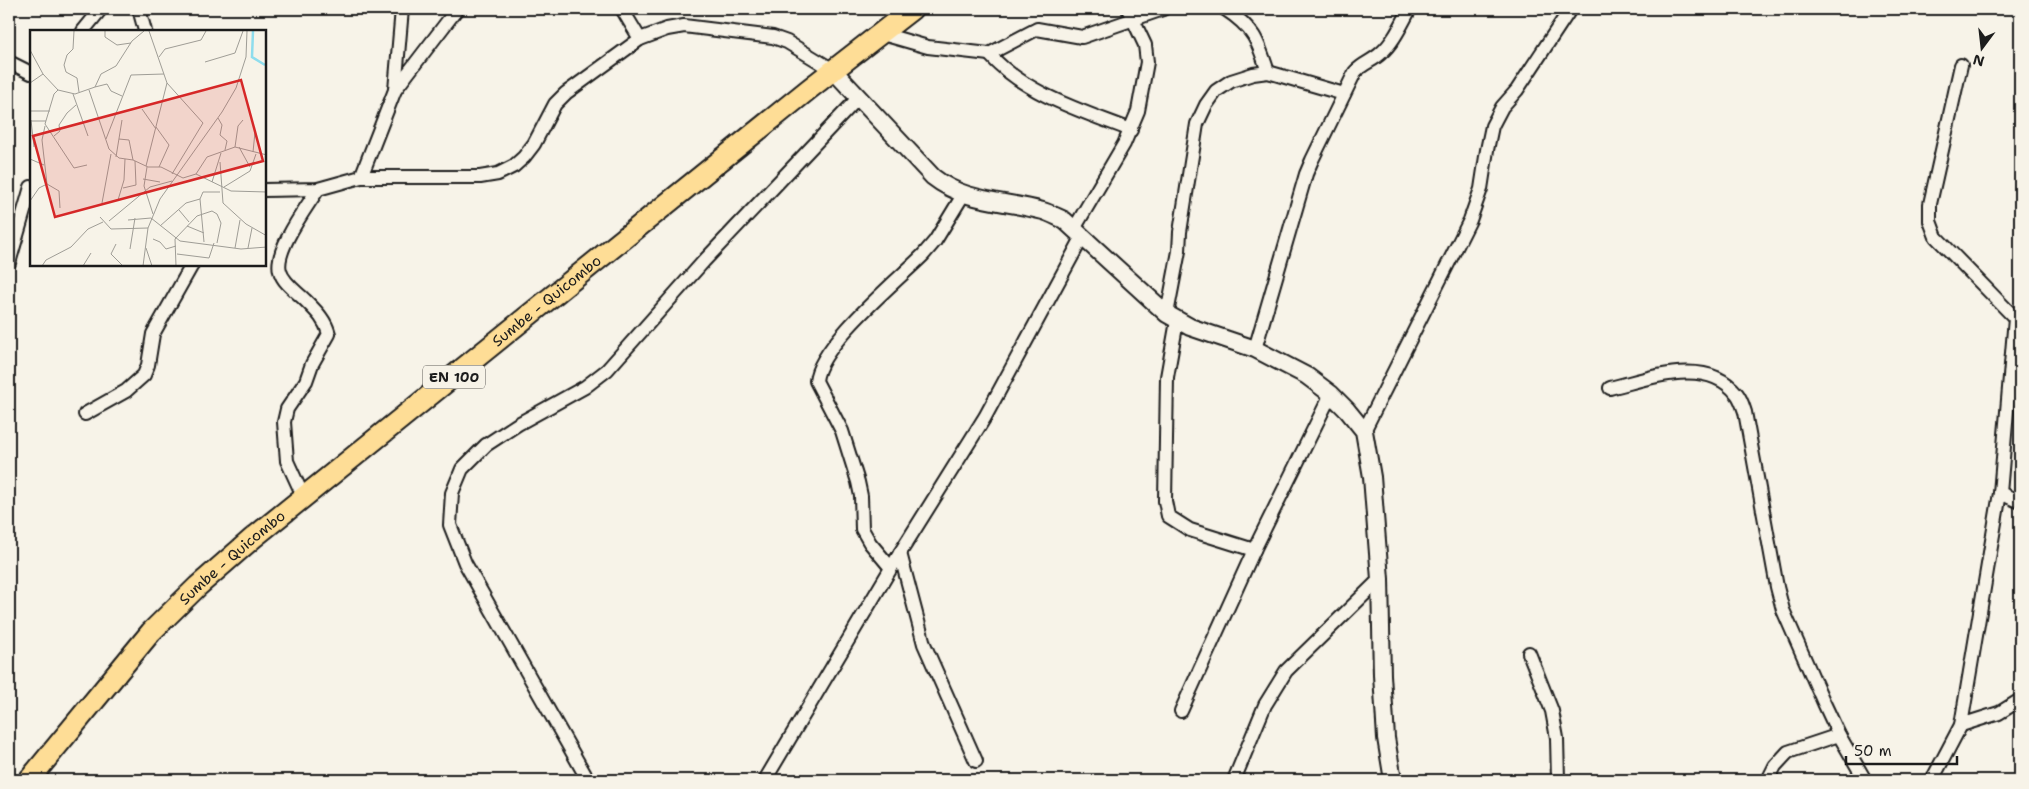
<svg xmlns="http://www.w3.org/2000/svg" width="2029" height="789" viewBox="0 0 2029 789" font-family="'Shantell Sans',sans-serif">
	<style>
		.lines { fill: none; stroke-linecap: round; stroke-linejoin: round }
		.minor-casing { stroke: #1c1c1c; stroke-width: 16 }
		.tertiary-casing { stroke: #1c1c1c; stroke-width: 20 }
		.primary-casing { stroke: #1c1c1c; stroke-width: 24 }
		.minor { stroke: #f7f3e8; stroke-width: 12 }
		.tertiary { stroke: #f7f3e8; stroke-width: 16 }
		.primary { stroke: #fedd96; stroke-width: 20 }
		.labels { text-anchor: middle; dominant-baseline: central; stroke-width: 4.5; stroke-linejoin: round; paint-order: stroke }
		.shield { fill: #f7f3e8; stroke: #5e5c59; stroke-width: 1 }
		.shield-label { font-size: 14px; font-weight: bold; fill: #1c1c1c }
		.street-label { font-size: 15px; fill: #1c1c1c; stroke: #f7f3e8 }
		.inset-river { fill: none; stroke: #8fdded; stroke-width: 2.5 }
		.inset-road { fill: none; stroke: #9f9d96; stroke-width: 1 }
		.view { fill: #d62828; fill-opacity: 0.15; stroke: #d62828; stroke-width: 2.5 }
		.inset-edge { fill: none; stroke: #1c1c1c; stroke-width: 2.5 }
	</style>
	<rect width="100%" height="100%" fill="#f7f3e8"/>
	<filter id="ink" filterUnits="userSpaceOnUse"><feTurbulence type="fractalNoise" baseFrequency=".02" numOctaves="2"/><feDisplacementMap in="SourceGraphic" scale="10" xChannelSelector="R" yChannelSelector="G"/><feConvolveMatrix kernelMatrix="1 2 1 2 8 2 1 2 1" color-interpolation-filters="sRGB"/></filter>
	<g filter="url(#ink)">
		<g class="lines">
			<defs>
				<g id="minor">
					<path d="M 139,9 L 145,31"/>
					<path d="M 622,9 L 640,39"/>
					<path d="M 1225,9 C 1254,28 1258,41 1268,72"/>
					<path d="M 83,31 L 101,9"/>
					<path d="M 879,33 L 928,47 L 989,54 L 1037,29 L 1082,37 L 1163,9"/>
					<path d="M 989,54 C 1025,94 1082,111 1131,130"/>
					<path d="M 9,62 L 31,73"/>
					<path d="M 1961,65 L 1930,204 L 1930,221 L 1936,237 L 2015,318"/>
					<path d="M 395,90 L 402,9"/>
					<path d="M 361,177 L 395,90 L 457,9"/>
					<path d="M 265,190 L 318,189 L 361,177 L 480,177 L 498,174 L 514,166 L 524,157 L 534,144 L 555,104 L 566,93 L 640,39 L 667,29 L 684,26 L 773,37 L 787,42 L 833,70"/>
					<path d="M 1074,229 L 1124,144 L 1138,111 L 1147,62 L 1145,45 L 1128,9"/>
					<path d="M 9,263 L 31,187"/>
					<path d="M 1167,314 L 1179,251 L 1180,232 L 1197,124 L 1206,105 L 1216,91 L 1231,81 L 1253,74 L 1268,72 L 1344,94"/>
					<path d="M 1177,321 L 1167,377 L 1165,501 L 1168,516 L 1190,530 L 1254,550"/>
					<path d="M 1255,349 L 1306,174 L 1312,160 L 1355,72 C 1363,63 1373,61 1381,53 C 1394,42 1402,23 1410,9"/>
					<path d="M 1610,388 C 1648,379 1707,355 1737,394 C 1741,399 1743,406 1745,412 L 1777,587 L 1783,610 L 1824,703 L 1839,735 L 1865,780"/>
					<path d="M 85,414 L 126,391 L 144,375 L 148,365 L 153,334 L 192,265"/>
					<path d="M 1364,431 L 1470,220 L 1481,189 L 1487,150 L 1492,126 L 1502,107 L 1517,90 L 1569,11"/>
					<path d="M 2000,493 L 2020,502"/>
					<path d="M 304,498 L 287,461 L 284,422 L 287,409 L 306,381 L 312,364 L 329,334 C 325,319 316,311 305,300 C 297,292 283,283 280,271 C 274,250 307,207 318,189"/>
					<path d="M 900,553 L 924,644 L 976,761"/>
					<path d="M 891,568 L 870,543 L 862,529 L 861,496 L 858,482 L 842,431 L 816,381 C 819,345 897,281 923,255 L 935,241 L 963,195"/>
					<path d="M 1529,653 L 1552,711 L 1557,738 L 1558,780"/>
					<path d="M 1181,711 L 1254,550 L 1331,394"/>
					<path d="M 1961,725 L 1999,713 L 2020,700"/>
					<path d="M 588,780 L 465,563 L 450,525 L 452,493 L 462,469 L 486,445 L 518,424 L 585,387 L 607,370 L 704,261 L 859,97"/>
					<path d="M 765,780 L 900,553 L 985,417 L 1083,236"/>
					<path d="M 1234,780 L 1265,705 L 1286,671 L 1380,579"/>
					<path d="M 1768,780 L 1775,766 L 1788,752 L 1839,735"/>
					<path d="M 1932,780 L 1961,725 L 2000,493 L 2015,318"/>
				</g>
				<path id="tertiary" d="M 833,70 L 933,177 C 966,203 1004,200 1043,211 C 1050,213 1057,217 1064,220 L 1167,314 L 1190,327 L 1255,349 L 1307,376 L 1331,394 L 1347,410 L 1364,431 L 1372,477 L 1380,579 L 1382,675 L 1386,738 L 1393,780"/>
				<g id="primary">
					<path id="s1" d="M 29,780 L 151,632 L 198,586 L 253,538 L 809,89 L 912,9"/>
				</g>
			</defs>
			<use href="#minor" class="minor-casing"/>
			<use href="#tertiary" class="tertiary-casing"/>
			<use href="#primary" class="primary-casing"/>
			<use href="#minor" class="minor"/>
			<use href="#tertiary" class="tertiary"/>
			<use href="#primary" class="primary"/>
		</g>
	</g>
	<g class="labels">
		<rect class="shield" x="423" y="365.5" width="62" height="23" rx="4"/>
		<g class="shield-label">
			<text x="454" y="377">EN 100</text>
		</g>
		<g class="street-label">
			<text stroke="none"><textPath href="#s1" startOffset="708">Sumbe - Quicombo</textPath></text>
			<text stroke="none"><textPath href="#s1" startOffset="302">Sumbe - Quicombo</textPath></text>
		</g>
	</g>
	<g transform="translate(30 30)">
		<rect width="236" height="236" fill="#f7f3e8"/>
		<path class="inset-river" d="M 223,1 L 222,27 L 235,35"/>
		<path class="inset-road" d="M 44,1 L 43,19 L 37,25 L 34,35 L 36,42 L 47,48 L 49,62M 75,1 L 75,7 L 87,15 L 101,13M 119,1 L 137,53 L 173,93 L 142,144M 0,20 L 13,44 L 28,60 L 45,64 L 65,57 L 71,44 L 86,36 L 102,11 L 114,1M 129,27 L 135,19 L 171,10 L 176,1M 175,32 L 205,23 L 213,1M 0,53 L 13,44M 65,57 L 77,54 L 81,61 L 92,66M 28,60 L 24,64 L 15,94 L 44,138 L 57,135M 59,60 L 79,119 L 89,128 L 103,130 L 118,137 L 131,137 L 153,148 L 166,144 L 177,127 L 205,117 L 237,125M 43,64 L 58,106M 112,79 L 126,99M 0,81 L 20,81M 188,88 L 192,95 L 190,105 L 197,111 L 195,120M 1,90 L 4,117M 0,91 L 16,91M 15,96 L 12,110 L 17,154M 126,97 L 139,115 L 129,137M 24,106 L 30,101 L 29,95 L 37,83 L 46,75M 76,109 L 101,45 L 134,44M 89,109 L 99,110 L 103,130M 205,117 L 208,96 L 213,90M 209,117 L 220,137M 223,122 L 225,102M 86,127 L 92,90M 0,129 L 14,135M 190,132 L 193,173 L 216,194 L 237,206M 116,136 L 137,53M 117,137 L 114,156 L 123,184M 166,144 L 201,161 L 237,162M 113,149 L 130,152M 182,152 L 191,123M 17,154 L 29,161 L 30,178M 194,157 L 220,141 L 226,124M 93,158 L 106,155 L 105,131M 170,169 L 174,212M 88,170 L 94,150 L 95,129M 0,171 L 9,158 L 17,154M 72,173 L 81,124M 149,180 L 159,192M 70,187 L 81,199 L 118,198M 98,190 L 121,188 L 150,211 L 211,219 L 237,217M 79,191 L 120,157 L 142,151M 130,196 L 156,173 L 170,169 L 173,162 L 190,162M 157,196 L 174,203M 123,209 L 130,212 L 136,219 L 146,216M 86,214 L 81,224 L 93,236M 116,218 L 122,236M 205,218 L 210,190M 218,218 L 222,198M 100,219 L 105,188M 147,224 L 179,228 L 184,213M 12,236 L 16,230 L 41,217 L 58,199 L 73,192M 53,236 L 61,223M 113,236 L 118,198 L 130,169 L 192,82 L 206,58 L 216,27 L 217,1M 146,236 L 145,209 L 167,186 L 182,181 L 187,184 L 191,193 L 187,213"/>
		<path class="view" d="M 211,50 L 233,131 L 25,187 L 3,106 Z"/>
		<rect width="236" height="236" class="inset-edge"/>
	</g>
	<rect width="2029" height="789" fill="none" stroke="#f7f3e8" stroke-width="30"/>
	<rect x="15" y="15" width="1999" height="759" fill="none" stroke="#1c1c1c" stroke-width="2" filter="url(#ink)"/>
	<g transform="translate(1982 48) rotate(195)" stroke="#f7f3e8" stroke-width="4" paint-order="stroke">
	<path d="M0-4L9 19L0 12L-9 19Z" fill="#1c1c1c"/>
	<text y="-8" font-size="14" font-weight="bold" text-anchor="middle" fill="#1c1c1c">N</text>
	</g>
	<path d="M1846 756v8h111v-8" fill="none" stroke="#1c1c1c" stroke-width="2.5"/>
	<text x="1854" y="756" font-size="15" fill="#1c1c1c" stroke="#f7f3e8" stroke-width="4" paint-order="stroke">50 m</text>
</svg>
